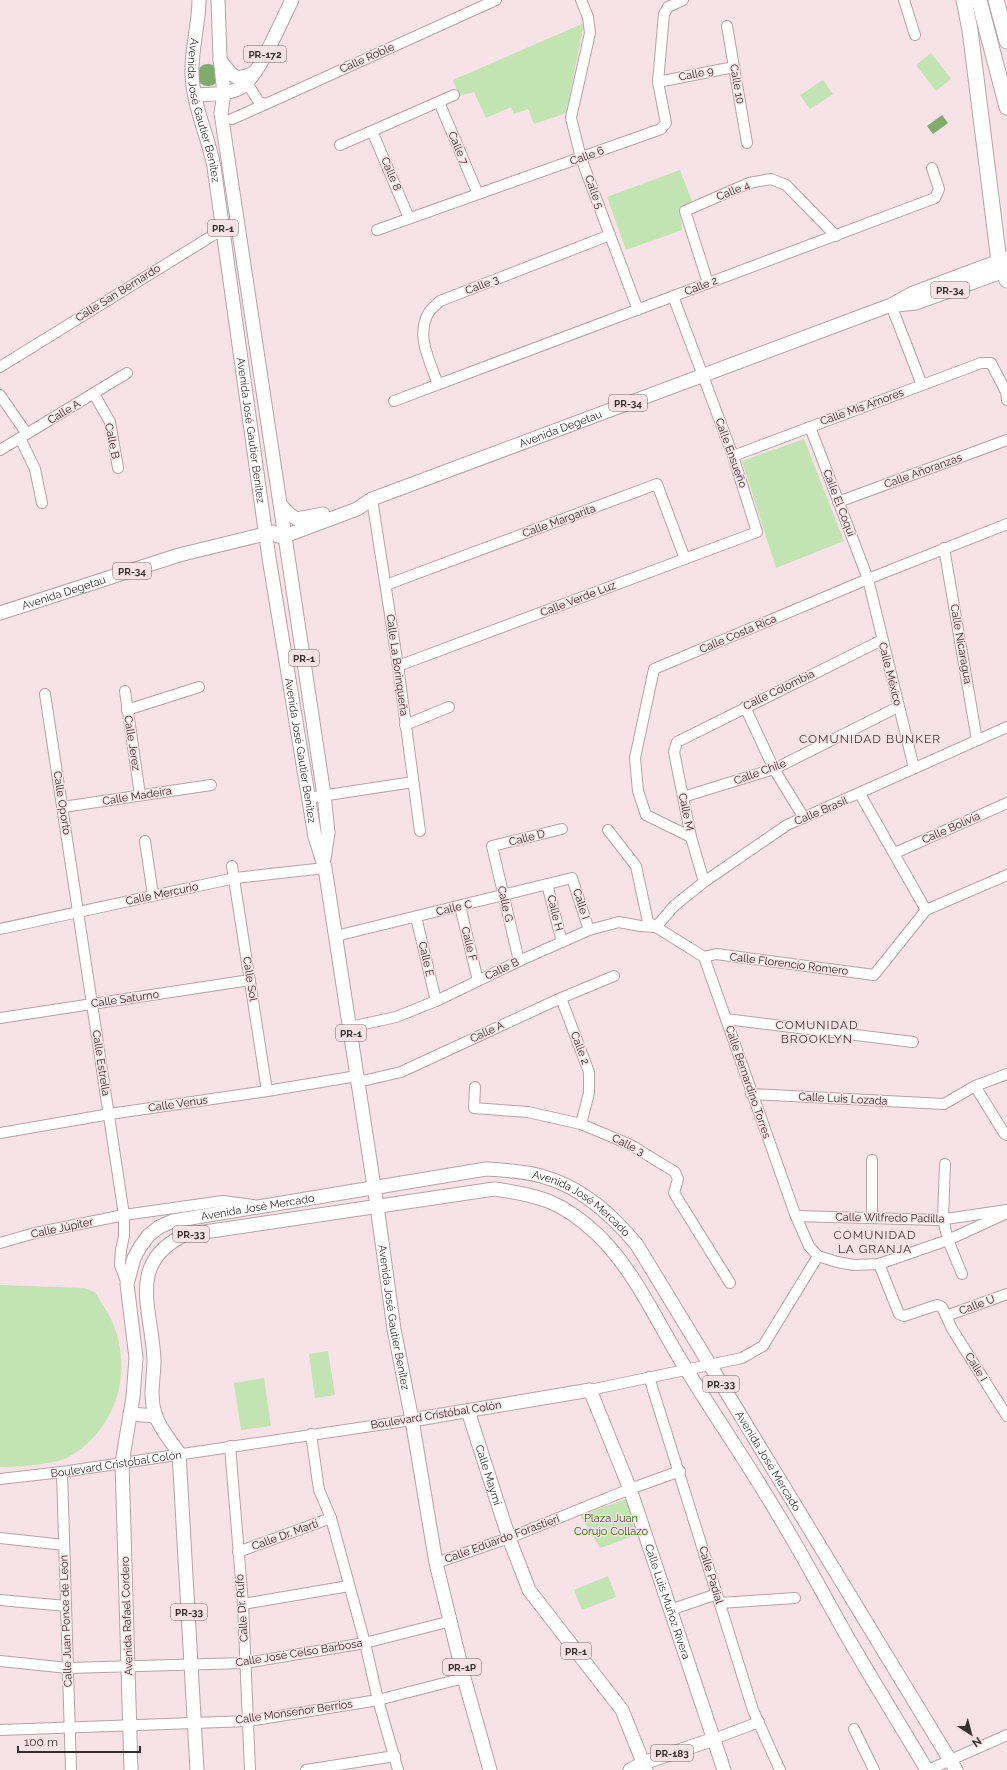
<svg xmlns="http://www.w3.org/2000/svg" width="1007" height="1770" viewBox="0 0 1007 1770" font-family="Raleway,sans-serif">
	<style>
		.green { fill: #c1e4b2 }
		.water { fill: #7fac6b }
		.lines { fill: none; stroke-linecap: round; stroke-linejoin: round }
		.minor-casing { stroke: #b6a2a7; stroke-width: 12 }
		.major-casing { stroke: #b6a2a7; stroke-width: 15 }
		.highway-casing { stroke: #b6a2a7; stroke-width: 17 }
		.minor { stroke: #fff; stroke-width: 10 }
		.major { stroke: #fff; stroke-width: 13 }
		.highway { stroke: #fff; stroke-width: 15 }
		.labels { text-anchor: middle; dominant-baseline: central; stroke-width: 3; stroke-linejoin: round; paint-order: stroke }
		.shield { fill: #f7e2e7; stroke: #716568; stroke-width: 1 }
		.shield-label { font-size: 10px; font-weight: bold; fill: #372f31 }
		.street-label { font-size: 11px; fill: #372f31; stroke: #f7e2e7 }
		.park-label { font-size: 11px; fill: #2e6605; stroke: #f7e2e7 }
		.neighbourhood-label { font-size: 12px; letter-spacing: 1px; fill: #47373b; stroke: #f7e2e7 }
	</style>
	<rect width="100%" height="100%" fill="#f7e2e7"/>
	<g class="green">
		<path d="M 584,23 L 566,113 L 534,124 L 528,109 L 514,114 L 511,107 L 486,118 L 474,92 L 459,96 L 453,80 Z"/>
		<path d="M 931,53 L 951,79 L 936,91 L 916,65 Z"/>
		<path d="M 823,80 L 833,94 L 810,109 L 800,95 Z"/>
		<path d="M 680,170 L 693,204 L 680,209 L 682,230 L 626,250 L 607,197 Z"/>
		<path d="M 804,439 L 844,541 L 776,568 L 742,461 Z"/>
		<path d="M 0,1285 L 84,1288 L 95,1292 C 103,1306 113,1319 117,1335 C 129,1376 116,1421 82,1448 C 76,1452 70,1457 64,1459 C 50,1464 15,1468 0,1467 Z"/>
		<path d="M 328,1351 L 335,1395 L 315,1398 L 309,1354 Z"/>
		<path d="M 264,1378 L 271,1426 L 241,1430 L 234,1383 Z"/>
		<path d="M 627,1499 L 639,1534 L 600,1548 L 580,1515 Z"/>
		<path d="M 608,1576 L 616,1597 L 582,1610 L 574,1590 Z"/>
	</g>
	<g class="water">
		<circle cx="208" cy="75" r="11"/>
		<path d="M 942,115 L 948,123 L 933,134 L 927,126 Z"/>
	</g>
	<g class="lines">
		<defs>
			<g id="minor">
				<path d="M 581,0 L 588,17 L 590,33 L 571,118 L 581,158 L 638,310"/>
				<path d="M 904,0 L 915,35"/>
				<path d="M 727,26 L 747,143"/>
				<path d="M 658,82 L 734,67"/>
				<path d="M 247,83 L 259,102 L 266,104 L 496,0"/>
				<path d="M 439,102 L 478,194"/>
				<path d="M 232,119 L 266,104"/>
				<path d="M 372,131 L 409,218"/>
				<path d="M 340,145 L 454,95"/>
				<path d="M 377,230 L 661,129 L 666,123 L 658,82 L 664,14 L 668,7 L 683,0"/>
				<path d="M 708,283 L 685,211 L 749,183 L 771,179 L 786,185 L 836,236"/>
				<path d="M 891,305 L 922,385"/>
				<path d="M 0,367 L 223,229 L 238,227"/>
				<path d="M 438,384 C 430,362 415,335 429,312 C 432,308 436,305 440,301 L 610,235"/>
				<path d="M 94,394 L 110,422 L 118,468"/>
				<path d="M 0,395 L 27,434"/>
				<path d="M 394,401 L 935,198 L 939,189 L 932,168"/>
				<path d="M 810,427 L 868,579 L 914,768"/>
				<path d="M 20,438 L 35,469 L 42,503"/>
				<path d="M 0,450 L 127,373"/>
				<path d="M 733,456 L 981,363 L 991,363 L 1006,392 L 1007,400"/>
				<path d="M 372,499 L 398,666 L 420,831"/>
				<path d="M 838,502 L 1007,440"/>
				<path d="M 944,548 L 977,740"/>
				<path d="M 386,585 L 657,484 L 685,559"/>
				<path d="M 398,666 L 757,532 L 733,456 L 673,296"/>
				<path d="M 125,691 L 140,795"/>
				<path d="M 45,694 L 124,1215 L 124,1236 L 121,1250 L 120,1265 L 127,1284"/>
				<path d="M 745,707 L 774,769 L 804,818"/>
				<path d="M 127,710 L 199,687"/>
				<path d="M 405,725 L 449,707"/>
				<path d="M 860,794 L 926,910"/>
				<path d="M 683,797 L 774,769 L 898,707"/>
				<path d="M 308,798 L 413,782"/>
				<path d="M 63,807 L 211,785"/>
				<path d="M 608,830 L 636,866 L 648,922 L 704,957 L 795,1214 L 809,1246 L 818,1256"/>
				<path d="M 691,837 L 646,815 L 638,791 L 635,758 L 654,669 L 868,579 L 1007,524"/>
				<path d="M 145,841 L 153,895"/>
				<path d="M 895,853 L 1007,803"/>
				<path d="M 232,866 L 267,1091"/>
				<path d="M 704,882 L 691,837 L 674,752 L 677,742 L 882,640"/>
				<path d="M 547,884 L 562,942"/>
				<path d="M 460,906 L 478,981"/>
				<path d="M 416,917 L 436,1001"/>
				<path d="M 656,927 L 674,906 L 704,882 L 787,825 L 1007,727"/>
				<path d="M 0,929 L 235,878 L 325,868"/>
				<path d="M 336,936 L 572,878 L 589,930"/>
				<path d="M 704,957 L 716,954 L 874,975 L 926,910 L 1007,875"/>
				<path d="M 519,961 L 492,846 L 562,829"/>
				<path d="M 561,998 L 589,1072 L 589,1093 L 581,1124"/>
				<path d="M 0,1018 L 250,980"/>
				<path d="M 726,1019 L 913,1042"/>
				<path d="M 350,1027 L 396,1017 L 436,1001 L 519,961 L 589,930 L 619,922 L 640,926 L 656,927"/>
				<path d="M 358,1082 L 401,1072 L 561,998 L 614,976"/>
				<path d="M 975,1086 L 1004,1133 L 1007,1135"/>
				<path d="M 475,1087 L 474,1108 L 528,1112 L 581,1124 L 631,1145 L 675,1172 L 678,1179 L 674,1193 L 730,1283"/>
				<path d="M 751,1094 L 944,1104 L 975,1086 L 1007,1074"/>
				<path d="M 0,1133 L 110,1114 L 267,1091 L 357,1076"/>
				<path d="M 872,1160 L 872,1218"/>
				<path d="M 945,1164 L 943,1219 L 948,1240 L 962,1274"/>
				<path d="M 796,1216 L 939,1220 L 1007,1210"/>
				<path d="M 0,1243 L 35,1233 L 124,1215 L 223,1201 L 253,1205"/>
				<path d="M 818,1256 L 837,1262 L 854,1265 L 879,1264 L 948,1240 L 1005,1214"/>
				<path d="M 879,1264 L 899,1314 L 904,1316 L 937,1305 L 942,1307 L 952,1329 L 1007,1416"/>
				<path d="M 946,1316 L 1007,1294"/>
				<path d="M 649,1377 L 753,1710 L 780,1770"/>
				<path d="M 590,1390 L 742,1358 L 763,1346 L 818,1256"/>
				<path d="M 311,1434 L 319,1490 L 331,1518 L 365,1643 L 378,1700 L 398,1770"/>
				<path d="M 230,1446 L 243,1604 L 250,1770"/>
				<path d="M 62,1472 L 71,1770"/>
				<path id="s1" d="M 0,1479 L 62,1472 L 412,1420"/>
				<path d="M 0,1538 L 64,1545"/>
				<path d="M 238,1552 L 331,1518"/>
				<path d="M 436,1563 L 509,1538 L 630,1489 L 680,1471"/>
				<path d="M 0,1600 L 66,1606"/>
				<path d="M 720,1603 L 795,1598"/>
				<path d="M 243,1604 L 349,1586"/>
				<path d="M 670,1610 L 717,1594"/>
				<path d="M 0,1661 L 68,1668 L 245,1663 L 365,1643 L 451,1621"/>
				<path d="M 854,1729 L 874,1770"/>
				<path d="M 0,1730 L 249,1721 L 378,1700 L 464,1678"/>
				<path d="M 714,1739 L 759,1722"/>
				<path d="M 306,1770 L 395,1756"/>
				<path d="M 928,1770 L 1007,1735"/>
			</g>
			<g id="major">
				<path id="s2" d="M 199,0 C 199,25 191,49 192,74 C 193,106 208,135 214,167 L 269,558 L 315,837 L 325,868 L 377,1206 L 394,1329 L 412,1420 L 436,1563 L 464,1678 L 490,1770"/>
				<path d="M 218,0 L 220,58 L 224,93 L 221,113 L 324,795 L 328,833 L 324,859"/>
				<path d="M 220,60 C 232,76 235,83 255,72"/>
				<path d="M 195,95 C 210,94 226,95 240,88 C 258,79 282,19 292,0"/>
				<path d="M 897,305 L 916,303 L 1007,270"/>
				<path d="M 281,505 L 289,514 L 297,519 L 323,514"/>
				<path id="s3" d="M 278,536 L 285,536 L 357,509 L 372,499 L 891,305 L 913,293 L 1007,258"/>
				<path id="s4" d="M 0,613 L 179,555 L 273,532"/>
				<path id="s5" d="M 468,1411 L 509,1538 L 529,1590 L 622,1710 L 646,1770"/>
				<path d="M 130,1414 L 156,1416"/>
				<path id="s6" d="M 412,1420 L 590,1390 L 630,1489 L 724,1770"/>
				<path id="s7" d="M 131,1770 L 122,1463 L 133,1397 L 136,1358 L 127,1284 L 134,1258 L 140,1247 L 148,1236 L 159,1227 L 173,1221 L 486,1169 C 505,1170 523,1171 541,1176 C 581,1186 612,1215 637,1245 L 956,1770"/>
				<path d="M 197,1770 L 179,1453 C 171,1441 159,1428 155,1414 C 149,1395 154,1379 154,1360 C 152,1309 126,1264 184,1235 L 494,1189 C 540,1195 563,1202 598,1235 C 637,1273 659,1327 688,1372 C 718,1421 751,1468 780,1518 C 804,1557 825,1598 848,1638 C 874,1683 901,1726 927,1770"/>
				<path d="M 630,1770 L 643,1763 L 714,1739"/>
			</g>
			<g id="highway">
				<path d="M 964,0 L 970,30 L 999,261 L 1007,280"/>
				<path d="M 979,0 L 1007,107"/>
				<path d="M 996,0 L 1007,41"/>
			</g>
		</defs>
		<use href="#minor" class="minor-casing"/>
		<use href="#major" class="major-casing"/>
		<use href="#highway" class="highway-casing"/>
		<use href="#minor" class="minor"/>
		<use href="#major" class="major"/>
		<use href="#highway" class="highway"/>
	</g>
	<g class="labels">
		<g class="shield">
			<rect x="244" y="46" width="42" height="16" rx="3"/>
			<rect x="208" y="220" width="30" height="16" rx="3"/>
			<rect x="931" y="282" width="38" height="16" rx="3"/>
			<rect x="609" y="395" width="38" height="16" rx="3"/>
			<rect x="113" y="563" width="38" height="16" rx="3"/>
			<rect x="289" y="650" width="30" height="16" rx="3"/>
			<rect x="336" y="1025" width="30" height="16" rx="3"/>
			<rect x="173" y="1226" width="36" height="16" rx="3"/>
			<rect x="703" y="1376" width="36" height="16" rx="3"/>
			<rect x="171" y="1604" width="36" height="16" rx="3"/>
			<rect x="561" y="1643" width="30" height="16" rx="3"/>
			<rect x="443" y="1659" width="38" height="16" rx="3"/>
			<rect x="651" y="1745" width="42" height="16" rx="3"/>
		</g>
		<g class="shield-label">
			<text x="265" y="54">PR-172</text>
			<text x="223" y="228">PR-1</text>
			<text x="950" y="290">PR-34</text>
			<text x="628" y="403">PR-34</text>
			<text x="132" y="571">PR-34</text>
			<text x="304" y="658">PR-1</text>
			<text x="351" y="1033">PR-1</text>
			<text x="191" y="1234">PR-33</text>
			<text x="721" y="1384">PR-33</text>
			<text x="189" y="1612">PR-33</text>
			<text x="576" y="1651">PR-1</text>
			<text x="462" y="1667">PR-1P</text>
			<text x="672" y="1753">PR-183</text>
		</g>
		<g class="street-label">
			<text transform="translate(367 58) rotate(-24)">Calle Roble</text>
			<text transform="translate(696 74) rotate(-11)">Calle 9</text>
			<text transform="translate(737 84) rotate(80)">Calle 10</text>
			<text stroke="none"><textPath href="#s2" startOffset="112">Avenida José Gautier Benítez</textPath></text>
			<text transform="translate(458 148) rotate(67)">Calle 7</text>
			<text transform="translate(587 156) rotate(-20)">Calle 6</text>
			<text transform="translate(391 174) rotate(67)">Calle 8</text>
			<text transform="translate(733 191) rotate(-22)">Calle 4</text>
			<text transform="translate(594 192) rotate(70)">Calle 5</text>
			<text transform="translate(482 285) rotate(-21)">Calle 3</text>
			<text transform="translate(701 286) rotate(-21)">Calle 2</text>
			<text transform="translate(118 293) rotate(-32)">Calle San Bernardo</text>
			<text transform="translate(862 407) rotate(-20)">Calle Mis Amores</text>
			<text transform="translate(64 412) rotate(-31)">Calle A</text>
			<text stroke="none"><textPath href="#s3" startOffset="303">Avenida Degetau</textPath></text>
			<text stroke="none"><textPath href="#s2" startOffset="436">Avenida José Gautier Benítez</textPath></text>
			<text transform="translate(112 441) rotate(78)">Calle B</text>
			<text transform="translate(731 453) rotate(70)">Calle Ensueño</text>
			<text transform="translate(923 471) rotate(-20)">Calle Añoranzas</text>
			<text transform="translate(839 503) rotate(69)">Calle El Coquí</text>
			<text transform="translate(559 521) rotate(-20)">Calle Margarita</text>
			<text stroke="none"><textPath href="#s4" startOffset="67">Avenida Degetau</textPath></text>
			<text transform="translate(578 599) rotate(-21)">Calle Verde Luz</text>
			<text transform="translate(738 634) rotate(-23)">Calle Costa Rica</text>
			<text transform="translate(961 644) rotate(80)">Calle Nicaragua</text>
			<text transform="translate(397 665) rotate(82)">Calle La Borinqueña</text>
			<text transform="translate(890 674) rotate(76)">Calle México</text>
			<text transform="translate(779 690) rotate(-26)">Calle Colombia</text>
			<text transform="translate(132 743) rotate(81)">Calle Jerez</text>
			<text stroke="none"><textPath href="#s2" startOffset="760">Avenida José Gautier Benítez</textPath></text>
			<text transform="translate(760 772) rotate(-20)">Calle Chile</text>
			<text transform="translate(137 796) rotate(-9)">Calle Madeira</text>
			<text transform="translate(62 803) rotate(81)">Calle Oporto</text>
			<text transform="translate(821 811) rotate(-23)">Calle Brasil</text>
			<text transform="translate(686 812) rotate(78)">Calle M</text>
			<text transform="translate(951 828) rotate(-24)">Calle Bolivia</text>
			<text transform="translate(527 838) rotate(-14)">Calle D</text>
			<text transform="translate(162 894) rotate(-12)">Calle Mercurio</text>
			<text transform="translate(505 904) rotate(77)">Calle G</text>
			<text transform="translate(581 904) rotate(72)">Calle I</text>
			<text transform="translate(454 908) rotate(-13)">Calle C</text>
			<text transform="translate(555 913) rotate(76)">Calle H</text>
			<text transform="translate(469 944) rotate(76)">Calle F</text>
			<text transform="translate(426 959) rotate(77)">Calle E</text>
			<text transform="translate(789 964) rotate(7)">Calle Florencio Romero</text>
			<text transform="translate(502 969) rotate(-26)">Calle B</text>
			<text transform="translate(250 979) rotate(81)">Calle Sol</text>
			<text transform="translate(125 999) rotate(-8)">Calle Saturno</text>
			<text transform="translate(487 1032) rotate(-25)">Calle A</text>
			<text transform="translate(580 1048) rotate(69)">Calle 2</text>
			<text transform="translate(101 1063) rotate(81)">Calle Estrella</text>
			<text transform="translate(748 1082) rotate(71)">Calle Bernardino Torres</text>
			<text transform="translate(843 1099) rotate(3)">Calle Luis Lozada</text>
			<text transform="translate(178 1104) rotate(-8)">Calle Venus</text>
			<text transform="translate(628 1145) rotate(27)">Calle 3</text>
			<text stroke="none"><textPath href="#s7" startOffset="656">Avenida José Mercado</textPath></text>
			<text stroke="none"><textPath href="#s7" startOffset="992">Avenida José Mercado</textPath></text>
			<text transform="translate(890 1218) rotate(1)">Calle Wilfredo Padilla</text>
			<text transform="translate(62 1228) rotate(-12)">Calle Júpiter</text>
			<text transform="translate(977 1305) rotate(-20)">Calle U</text>
			<text stroke="none"><textPath href="#s2" startOffset="1335">Avenida José Gautier Benítez</textPath></text>
			<text transform="translate(976 1367) rotate(58)">Calle I</text>
			<text transform="translate(436 1415) rotate(-9)">Boulevard Cristóbal Colón</text>
			<text stroke="none"><textPath href="#s7" startOffset="1316">Avenida José Mercado</textPath></text>
			<text stroke="none"><textPath href="#s1" startOffset="117">Boulevard Cristóbal Colón</textPath></text>
			<text stroke="none"><textPath href="#s5" startOffset="67">Calle Maymí</textPath></text>
			<text transform="translate(285 1535) rotate(-20)">Calle Dr. Martí</text>
			<text transform="translate(502 1539) rotate(-20)">Calle Eduardo Forastieri</text>
			<text transform="translate(711 1575) rotate(73)">Calle Padial</text>
			<text stroke="none"><textPath href="#s6" startOffset="406">Calle Luis Muñoz Rivera</textPath></text>
			<text transform="translate(242 1608) rotate(-94)">Calle Dr. Rufo</text>
			<text transform="translate(127 1616) rotate(-92)">Avenida Rafael Cordero</text>
			<text transform="translate(66 1621) rotate(-92)">Calle Juan Ponce de León</text>
			<text transform="translate(299 1653) rotate(-9)">Calle José Celso Barbosa</text>
			<text transform="translate(294 1712) rotate(-8)">Calle Monseñor Berríos</text>
		</g>
		<g class="park-label">
			<text x="611" y="1518">Plaza Juan<tspan x="611" dy="13">Corujo Collazo</tspan></text>
		</g>
		<g class="neighbourhood-label">
			<text x="870" y="739">COMUNIDAD BUNKER</text>
			<text x="817" y="1025">COMUNIDAD<tspan x="817" dy="14">BROOKLYN</tspan></text>
			<text x="875" y="1235">COMUNIDAD<tspan x="875" dy="14">LA GRANJA</tspan></text>
		</g>
	</g>
	<g transform="translate(971 1734) rotate(144)" stroke="#f7e2e7" stroke-width="3" paint-order="stroke">
	<path d="M0-3L7 15L0 10L-7 15Z" fill="#372f31"/>
	<text y="-6" font-size="11" font-weight="bold" text-anchor="middle" fill="#372f31">N</text>
	</g>
	<path d="M18 1746v6h122v-6" fill="none" stroke="#372f31" stroke-width="2"/>
	<text x="24" y="1746" font-size="12" fill="#372f31" stroke="#f7e2e7" stroke-width="3" paint-order="stroke">100 m</text>
</svg>
